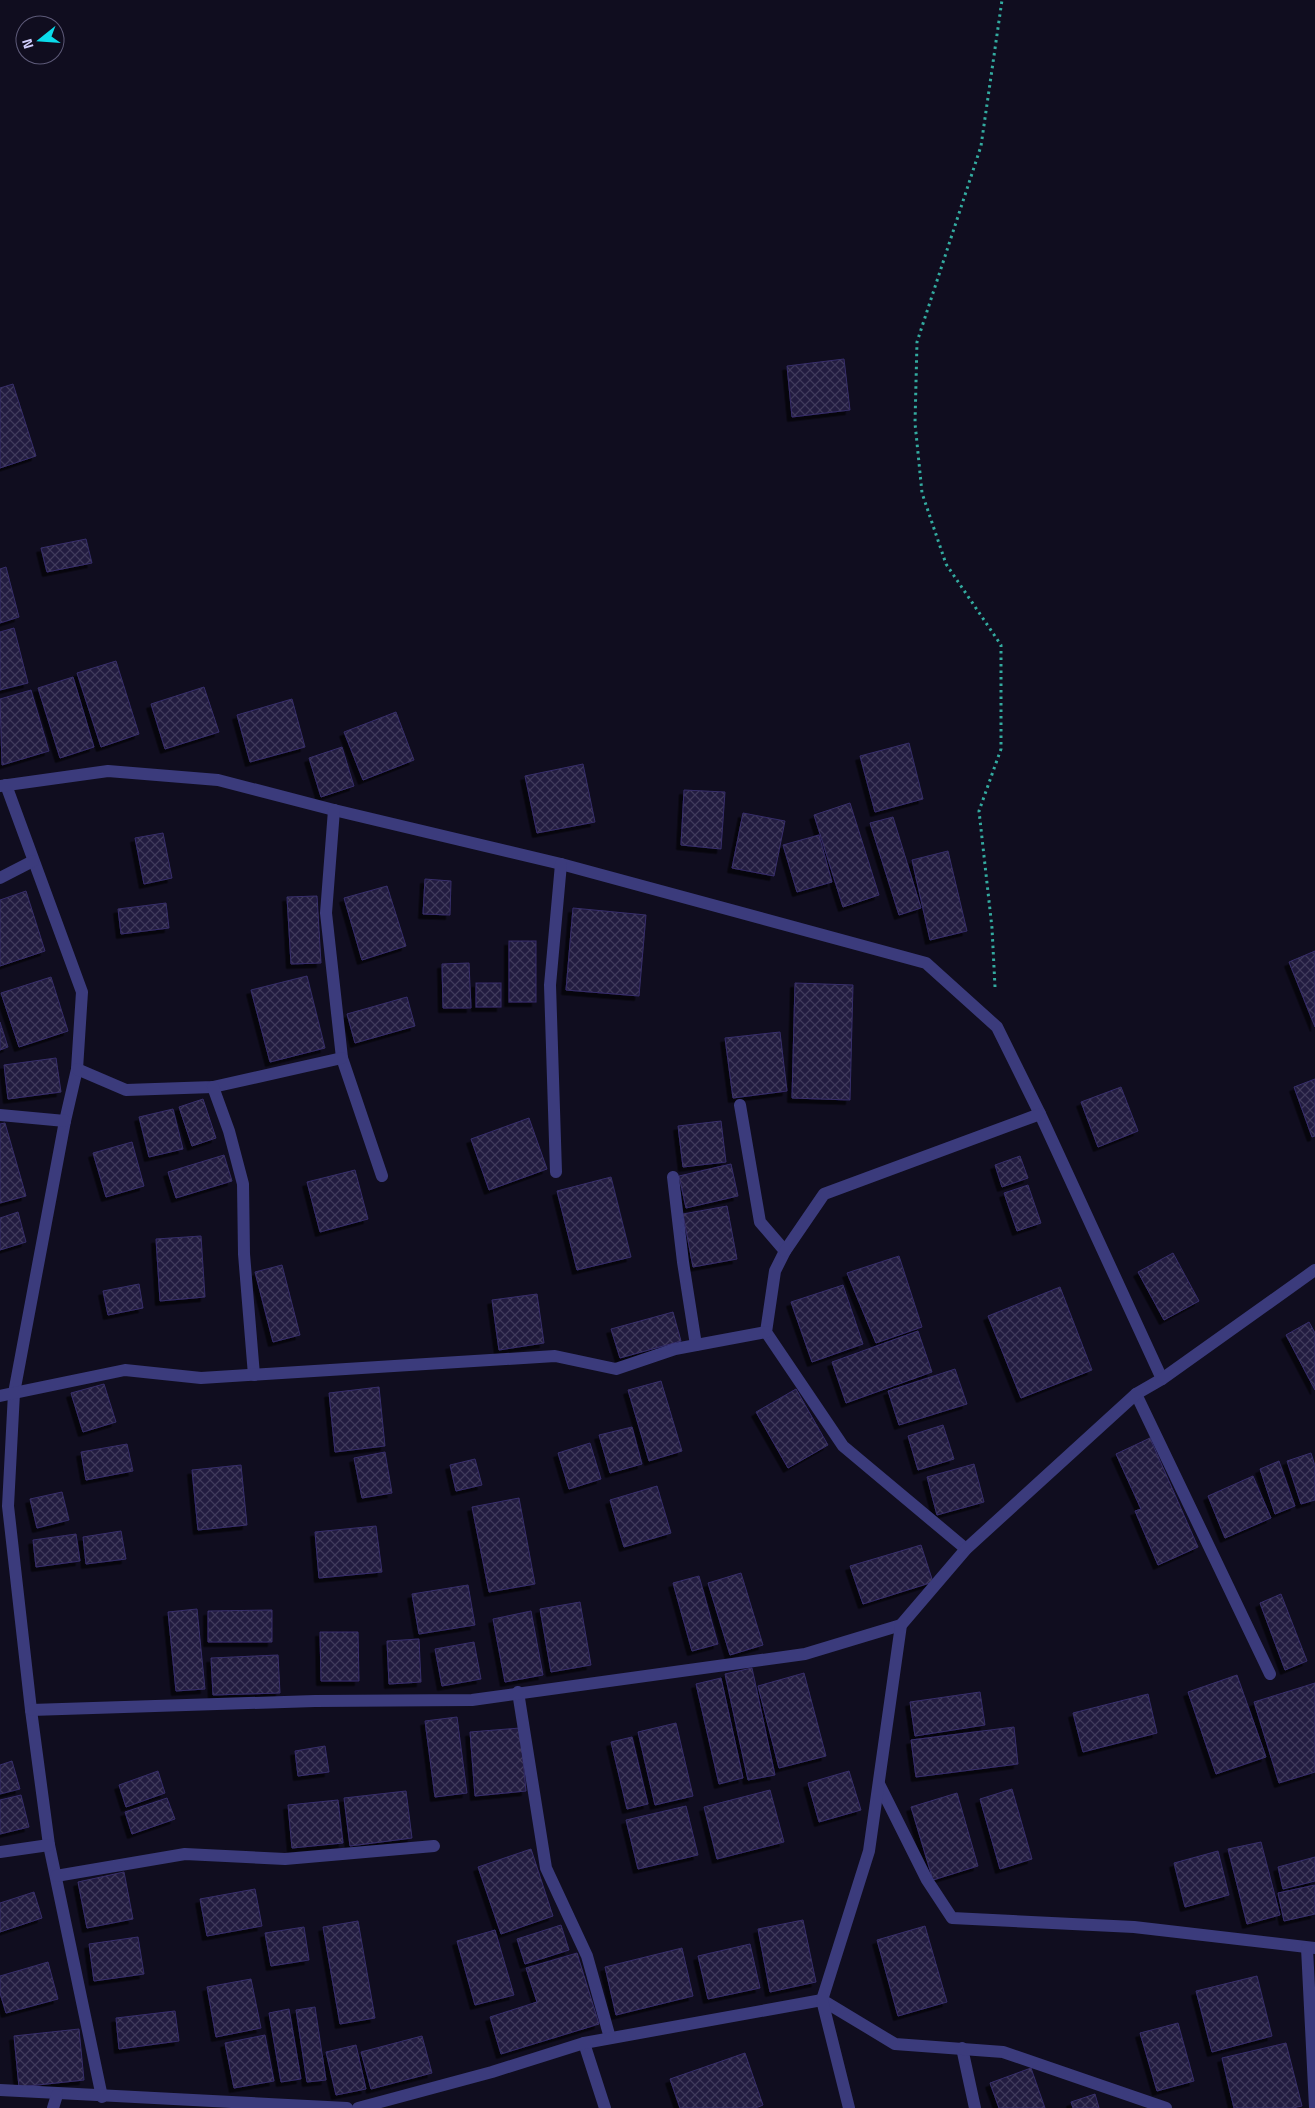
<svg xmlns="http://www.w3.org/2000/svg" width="1315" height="2108" viewBox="0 0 1315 2108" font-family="'Titillium Web',sans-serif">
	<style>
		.building { fill: url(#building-cross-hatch); stroke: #372e6a; filter: url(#shadow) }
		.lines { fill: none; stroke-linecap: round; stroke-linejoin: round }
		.path { stroke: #33aba0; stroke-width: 3; stroke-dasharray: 2.5 4; stroke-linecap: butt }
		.street { stroke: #3b3b7c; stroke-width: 12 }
	</style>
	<defs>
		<pattern id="building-cross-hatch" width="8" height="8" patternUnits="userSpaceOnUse" patternTransform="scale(1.25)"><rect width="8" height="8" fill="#211a3f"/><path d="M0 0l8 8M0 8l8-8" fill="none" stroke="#403a5c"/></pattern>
		<filter id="shadow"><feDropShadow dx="-4.5" dy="4.5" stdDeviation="0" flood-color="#0009"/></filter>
	</defs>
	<rect width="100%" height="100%" fill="#100d1f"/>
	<g class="building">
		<path d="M 844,359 L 850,410 L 792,417 L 787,366 Z"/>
		<path d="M 13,384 L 36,456 L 0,468 L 0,388 Z"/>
		<path d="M 86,539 L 92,563 L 47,572 L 41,548 Z"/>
		<path d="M 6,567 L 19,617 L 0,623 L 0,569 Z"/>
		<path d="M 14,628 L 28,683 L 0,690 L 0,632 Z"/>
		<path d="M 116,661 L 139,734 L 101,747 L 77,673 Z"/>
		<path d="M 73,677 L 94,747 L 60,758 L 38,688 Z"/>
		<path d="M 204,687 L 219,732 L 165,749 L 151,704 Z"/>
		<path d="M 31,690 L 49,751 L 2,765 L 0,699 Z"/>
		<path d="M 292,699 L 305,747 L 250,762 L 237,715 Z"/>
		<path d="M 396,712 L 414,760 L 363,780 L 344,732 Z"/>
		<path d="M 909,743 L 923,799 L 875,812 L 860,756 Z"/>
		<path d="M 342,747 L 354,786 L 321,797 L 309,758 Z"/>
		<path d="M 583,764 L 595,822 L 537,833 L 525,776 Z"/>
		<path d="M 684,790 L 725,792 L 721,849 L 681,845 Z"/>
		<path d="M 850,803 L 879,895 L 843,907 L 814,815 Z"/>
		<path d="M 743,813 L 785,821 L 774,876 L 732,868 Z"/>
		<path d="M 893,817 L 921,908 L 899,915 L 870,823 Z"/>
		<path d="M 163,833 L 172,878 L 144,884 L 135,838 Z"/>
		<path d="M 819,835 L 832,882 L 797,892 L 783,845 Z"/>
		<path d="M 948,851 L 967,931 L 930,940 L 912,860 Z"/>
		<path d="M 425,879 L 451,881 L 450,915 L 423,914 Z"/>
		<path d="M 387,886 L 406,946 L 362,960 L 344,898 Z"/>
		<path d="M 26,891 L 45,951 L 0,966 L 0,900 Z"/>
		<path d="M 317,896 L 321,963 L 291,964 L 287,897 Z"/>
		<path d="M 166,903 L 169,928 L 121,934 L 118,909 Z"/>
		<path d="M 573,908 L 646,915 L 639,996 L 566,990 Z"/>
		<rect x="509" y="941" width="27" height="61"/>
		<path d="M 1315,951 L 1315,1027 L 1289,962 Z"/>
		<path d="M 469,963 L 471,1008 L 443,1008 L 442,964 Z"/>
		<path d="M 307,976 L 325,1048 L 270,1062 L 251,990 Z"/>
		<path d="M 51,977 L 68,1031 L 19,1047 L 1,993 Z"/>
		<rect x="476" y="983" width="25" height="24"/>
		<path d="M 795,983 L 853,985 L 850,1100 L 792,1098 Z"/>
		<path d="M 407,997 L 415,1026 L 355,1043 L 347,1014 Z"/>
		<path d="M 0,1022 L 8,1047 L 0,1050 Z"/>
		<path d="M 780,1032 L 787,1091 L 733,1098 L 725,1038 Z"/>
		<path d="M 56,1058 L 61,1092 L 8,1099 L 4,1065 Z"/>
		<path d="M 1315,1079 L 1315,1136 L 1312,1137 L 1294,1087 Z"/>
		<path d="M 1121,1087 L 1138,1131 L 1098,1147 L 1081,1102 Z"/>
		<path d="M 203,1099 L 216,1138 L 192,1146 L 179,1107 Z"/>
		<path d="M 173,1109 L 183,1149 L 149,1157 L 139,1117 Z"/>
		<path d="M 529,1118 L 547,1169 L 489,1190 L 471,1139 Z"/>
		<path d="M 721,1121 L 726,1162 L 683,1167 L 678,1126 Z"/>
		<path d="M 5,1123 L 26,1196 L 0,1203 L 0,1124 Z"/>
		<path d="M 132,1142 L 144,1186 L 106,1197 L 93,1153 Z"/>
		<path d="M 224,1155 L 232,1181 L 176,1198 L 168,1172 Z"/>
		<path d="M 1020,1156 L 1028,1178 L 1002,1187 L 995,1165 Z"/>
		<path d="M 731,1164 L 738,1196 L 686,1208 L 679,1176 Z"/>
		<path d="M 355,1170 L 368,1219 L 320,1232 L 307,1182 Z"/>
		<path d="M 611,1177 L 631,1257 L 577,1270 L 557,1191 Z"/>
		<path d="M 1028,1185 L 1041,1223 L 1017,1231 L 1004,1193 Z"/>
		<path d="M 727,1206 L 737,1259 L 693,1267 L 683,1214 Z"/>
		<path d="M 18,1212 L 26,1242 L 0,1250 L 0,1218 Z"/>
		<path d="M 201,1236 L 205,1297 L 160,1301 L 156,1239 Z"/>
		<path d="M 1173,1253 L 1199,1301 L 1164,1320 L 1138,1272 Z"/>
		<path d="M 899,1256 L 922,1327 L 876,1343 L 847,1273 Z"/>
		<path d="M 282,1265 L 300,1335 L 273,1342 L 255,1272 Z"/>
		<path d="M 139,1284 L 143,1308 L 108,1315 L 103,1291 Z"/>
		<path d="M 843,1285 L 863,1344 L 812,1362 L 791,1302 Z"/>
		<path d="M 1060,1287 L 1092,1370 L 1021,1398 L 988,1316 Z"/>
		<path d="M 537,1294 L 544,1343 L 499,1350 L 492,1300 Z"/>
		<path d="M 673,1312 L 681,1341 L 620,1358 L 611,1329 Z"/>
		<path d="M 1309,1322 L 1315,1333 L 1315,1390 L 1286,1335 Z"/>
		<path d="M 918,1331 L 932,1372 L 846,1403 L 832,1362 Z"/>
		<path d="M 955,1369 L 967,1404 L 899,1425 L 888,1391 Z"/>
		<path d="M 661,1381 L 682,1451 L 649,1461 L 628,1390 Z"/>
		<path d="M 104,1384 L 116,1422 L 83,1432 L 71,1393 Z"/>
		<path d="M 379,1387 L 385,1446 L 335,1452 L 329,1393 Z"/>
		<path d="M 796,1389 L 828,1445 L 788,1468 L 756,1412 Z"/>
		<path d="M 943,1425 L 954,1459 L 918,1470 L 908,1436 Z"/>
		<path d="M 632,1427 L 642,1464 L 610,1473 L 599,1435 Z"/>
		<path d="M 1150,1438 L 1198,1547 L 1158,1565 L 1135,1511 L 1141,1509 L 1116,1454 Z"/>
		<path d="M 590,1443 L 601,1479 L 569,1489 L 558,1453 Z"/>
		<path d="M 127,1444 L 133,1471 L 86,1480 L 81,1452 Z"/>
		<path d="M 385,1452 L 392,1493 L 362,1498 L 354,1458 Z"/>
		<path d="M 1311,1453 L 1315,1466 L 1315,1500 L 1301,1504 L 1287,1461 Z"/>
		<path d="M 475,1459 L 482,1485 L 456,1491 L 450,1465 Z"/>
		<path d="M 1279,1461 L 1295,1506 L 1275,1514 L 1260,1469 Z"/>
		<path d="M 974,1464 L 984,1502 L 937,1515 L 927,1477 Z"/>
		<path d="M 241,1465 L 247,1525 L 198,1530 L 192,1470 Z"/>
		<path d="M 1253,1476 L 1271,1518 L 1225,1538 L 1208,1496 Z"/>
		<path d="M 657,1486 L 671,1533 L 624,1547 L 610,1500 Z"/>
		<path d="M 62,1492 L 69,1520 L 37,1528 L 30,1499 Z"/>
		<path d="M 519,1498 L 535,1584 L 489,1592 L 472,1507 Z"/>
		<path d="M 376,1526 L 382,1572 L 319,1578 L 315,1532 Z"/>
		<path d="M 121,1531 L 126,1559 L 86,1564 L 83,1537 Z"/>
		<path d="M 76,1534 L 80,1561 L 36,1567 L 33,1540 Z"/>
		<path d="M 921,1545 L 933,1582 L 863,1604 L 850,1566 Z"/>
		<path d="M 741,1573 L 763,1645 L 730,1655 L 708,1583 Z"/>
		<path d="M 699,1576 L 718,1644 L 692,1651 L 673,1583 Z"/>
		<path d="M 468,1585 L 475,1625 L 419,1634 L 412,1594 Z"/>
		<path d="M 1281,1594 L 1307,1661 L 1285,1670 L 1260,1603 Z"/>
		<path d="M 580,1602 L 591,1665 L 551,1672 L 540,1609 Z"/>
		<path d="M 197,1609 L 205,1689 L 176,1691 L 168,1612 Z"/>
		<path d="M 272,1610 L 272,1642 L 208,1642 L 208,1611 Z"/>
		<path d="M 531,1611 L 543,1675 L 505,1682 L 493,1619 Z"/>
		<path d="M 320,1632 L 358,1632 L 359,1681 L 321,1681 Z"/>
		<path d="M 419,1639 L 421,1682 L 389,1684 L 387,1641 Z"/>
		<path d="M 474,1642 L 481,1679 L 442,1686 L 435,1649 Z"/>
		<path d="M 278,1655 L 280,1693 L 213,1695 L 211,1658 Z"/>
		<path d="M 752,1668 L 775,1775 L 748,1780 L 725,1674 Z"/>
		<path d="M 804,1673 L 826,1756 L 779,1768 L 758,1686 Z"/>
		<path d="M 1237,1675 L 1266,1757 L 1216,1774 L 1188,1692 Z"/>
		<path d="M 721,1678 L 743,1778 L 719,1784 L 696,1684 Z"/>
		<path d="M 1315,1683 L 1315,1772 L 1279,1783 L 1254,1702 Z"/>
		<path d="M 980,1692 L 985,1725 L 915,1736 L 910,1702 Z"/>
		<path d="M 1148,1694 L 1157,1733 L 1083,1752 L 1073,1713 Z"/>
		<path d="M 457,1717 L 467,1793 L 435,1797 L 425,1721 Z"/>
		<path d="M 676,1723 L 693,1796 L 655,1805 L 638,1732 Z"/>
		<path d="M 1014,1727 L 1018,1764 L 916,1777 L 911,1740 Z"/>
		<path d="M 520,1728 L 526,1791 L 475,1796 L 470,1732 Z"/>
		<path d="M 632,1737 L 648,1804 L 627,1809 L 611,1742 Z"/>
		<path d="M 325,1746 L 329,1772 L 298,1776 L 295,1751 Z"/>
		<path d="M 12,1761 L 20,1789 L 0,1794 L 0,1765 Z"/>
		<path d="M 158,1771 L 165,1793 L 126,1807 L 119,1785 Z"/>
		<path d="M 849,1771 L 861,1810 L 819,1822 L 808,1783 Z"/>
		<path d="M 1012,1789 L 1032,1859 L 1000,1869 L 980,1799 Z"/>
		<path d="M 770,1790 L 784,1842 L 717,1859 L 704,1807 Z"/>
		<path d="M 406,1791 L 412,1838 L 350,1846 L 344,1798 Z"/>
		<path d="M 957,1793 L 978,1866 L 933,1880 L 911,1807 Z"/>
		<path d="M 21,1795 L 29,1827 L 0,1834 L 0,1800 Z"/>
		<path d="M 167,1798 L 175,1819 L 132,1834 L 125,1812 Z"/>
		<path d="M 338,1800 L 343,1843 L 292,1848 L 288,1805 Z"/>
		<path d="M 686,1806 L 698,1855 L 638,1869 L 626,1820 Z"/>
		<path d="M 1261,1842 L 1280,1915 L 1247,1924 L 1228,1849 Z"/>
		<path d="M 531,1849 L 553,1916 L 501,1934 L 478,1867 Z"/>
		<path d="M 1218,1851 L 1229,1895 L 1185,1907 L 1174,1863 Z"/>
		<path d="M 1315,1857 L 1315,1881 L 1283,1889 L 1278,1867 Z"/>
		<path d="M 124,1872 L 133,1919 L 87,1928 L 78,1882 Z"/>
		<path d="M 1315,1885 L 1315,1914 L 1284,1921 L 1278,1893 Z"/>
		<path d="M 255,1889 L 262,1926 L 207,1936 L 200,1899 Z"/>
		<path d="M 34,1892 L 42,1918 L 0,1932 L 0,1903 Z"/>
		<path d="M 803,1920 L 816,1982 L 770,1992 L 758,1929 Z"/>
		<path d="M 358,1921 L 375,2018 L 340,2024 L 323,1927 Z"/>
		<path d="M 561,1925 L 569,1950 L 525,1964 L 517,1939 Z"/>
		<path d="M 925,1926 L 947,2002 L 898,2016 L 877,1940 Z"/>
		<path d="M 304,1927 L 309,1960 L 271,1966 L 265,1933 Z"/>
		<path d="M 495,1930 L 514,1995 L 475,2005 L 457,1941 Z"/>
		<path d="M 138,1937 L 144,1974 L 94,1981 L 89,1944 Z"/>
		<path d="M 750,1944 L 760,1988 L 708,1999 L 698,1956 Z"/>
		<path d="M 682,1948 L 693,1996 L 616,2015 L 605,1967 Z"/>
		<path d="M 577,1953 L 599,2024 L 501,2054 L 490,2017 L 537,2002 L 526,1968 Z"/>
		<path d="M 48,1962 L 58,1999 L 6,2013 L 0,1993 L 0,1976 Z"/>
		<path d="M 1257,1976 L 1272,2036 L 1212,2052 L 1196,1991 Z"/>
		<path d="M 251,1979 L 261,2028 L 216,2037 L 207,1987 Z"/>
		<path d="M 315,2007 L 326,2080 L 307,2082 L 296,2010 Z"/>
		<path d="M 289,2009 L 301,2079 L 281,2082 L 269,2013 Z"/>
		<path d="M 175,2011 L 179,2041 L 119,2049 L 116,2018 Z"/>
		<path d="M 1178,2023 L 1194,2081 L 1157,2091 L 1140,2033 Z"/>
		<path d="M 79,2029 L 84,2080 L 19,2087 L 14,2036 Z"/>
		<path d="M 265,2035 L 274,2081 L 234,2088 L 225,2043 Z"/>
		<path d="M 422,2036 L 432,2073 L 371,2089 L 361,2052 Z"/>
		<path d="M 1286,2043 L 1302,2106 L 1293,2108 L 1234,2108 L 1222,2058 Z"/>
		<path d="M 356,2045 L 366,2089 L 336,2095 L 326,2052 Z"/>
		<path d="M 745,2053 L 763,2105 L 756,2108 L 680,2108 L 670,2079 Z"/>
		<path d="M 1031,2068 L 1045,2108 L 999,2108 L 990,2083 Z"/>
		<path d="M 1095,2094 L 1099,2108 L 1073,2108 L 1071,2102 Z"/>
	</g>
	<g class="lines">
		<path class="path" d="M 995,987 L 992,928 L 979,811 L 1001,749 L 1001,645 L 946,564 L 922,493 L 915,423 L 917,342 L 981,146 L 1002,0"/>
		<g class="street">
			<path d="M 6,785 L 82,992 L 77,1069 L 65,1121 L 14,1393 L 8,1506 L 31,1710 L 49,1845 L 102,2097"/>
			<path d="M 0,786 L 108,771 L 218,780 L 334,810 L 561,864 L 926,963 L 997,1027 L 1040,1114 L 1162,1379"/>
			<path d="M 334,810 L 326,913 L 342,1058 L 382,1176"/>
			<path d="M 0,878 L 33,861"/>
			<path d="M 77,1069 L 126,1090 L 213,1087 L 342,1058"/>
			<path d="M 213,1087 L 229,1131 L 243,1184 L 244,1254 L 254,1375"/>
			<path d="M 740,1105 L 760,1222 L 785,1251 L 775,1271 L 766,1332 L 843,1446 L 966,1549"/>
			<path d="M 0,1115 L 65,1121"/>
			<path d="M 556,1172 L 550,985 L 561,864"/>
			<path d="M 673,1177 L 683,1262 L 696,1345"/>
			<path d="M 785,1251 L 824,1194 L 1040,1114"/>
			<path d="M 1136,1394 L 1270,1674"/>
			<path d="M 0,1396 L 125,1370 L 201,1378 L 555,1356 L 616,1369 L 675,1349 L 766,1332"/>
			<path d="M 518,1692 L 546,1868 L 587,1956 L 610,2038"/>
			<path d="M 31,1710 L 315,1701 L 472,1700 L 805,1654 L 901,1625"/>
			<path d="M 879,1784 L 927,1880 L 952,1918 L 1134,1927 L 1315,1948"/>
			<path d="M 0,1852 L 49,1845"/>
			<path d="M 56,1876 L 185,1854 L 285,1859 L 434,1846"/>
			<path d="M 1307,1948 L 1315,2107"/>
			<path d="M 584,2043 L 605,2108"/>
			<path d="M 962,2048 L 975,2108"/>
			<path d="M 0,2090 L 347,2108"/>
			<path d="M 53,2108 L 57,2095"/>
			<path d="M 358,2108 L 492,2072 L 584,2043 L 822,2000 L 895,2044 L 1003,2052 L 1166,2108"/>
			<path d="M 849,2108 L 822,2000 L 869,1851 L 901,1625 L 966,1549 L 1136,1394 L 1162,1379 L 1315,1270"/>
		</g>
	</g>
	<g transform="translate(40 40) rotate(253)"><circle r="24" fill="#100d1f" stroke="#5d5a78"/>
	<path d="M0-4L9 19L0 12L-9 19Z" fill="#0bdceb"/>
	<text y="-8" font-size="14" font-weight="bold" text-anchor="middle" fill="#d1cefd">N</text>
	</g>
</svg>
